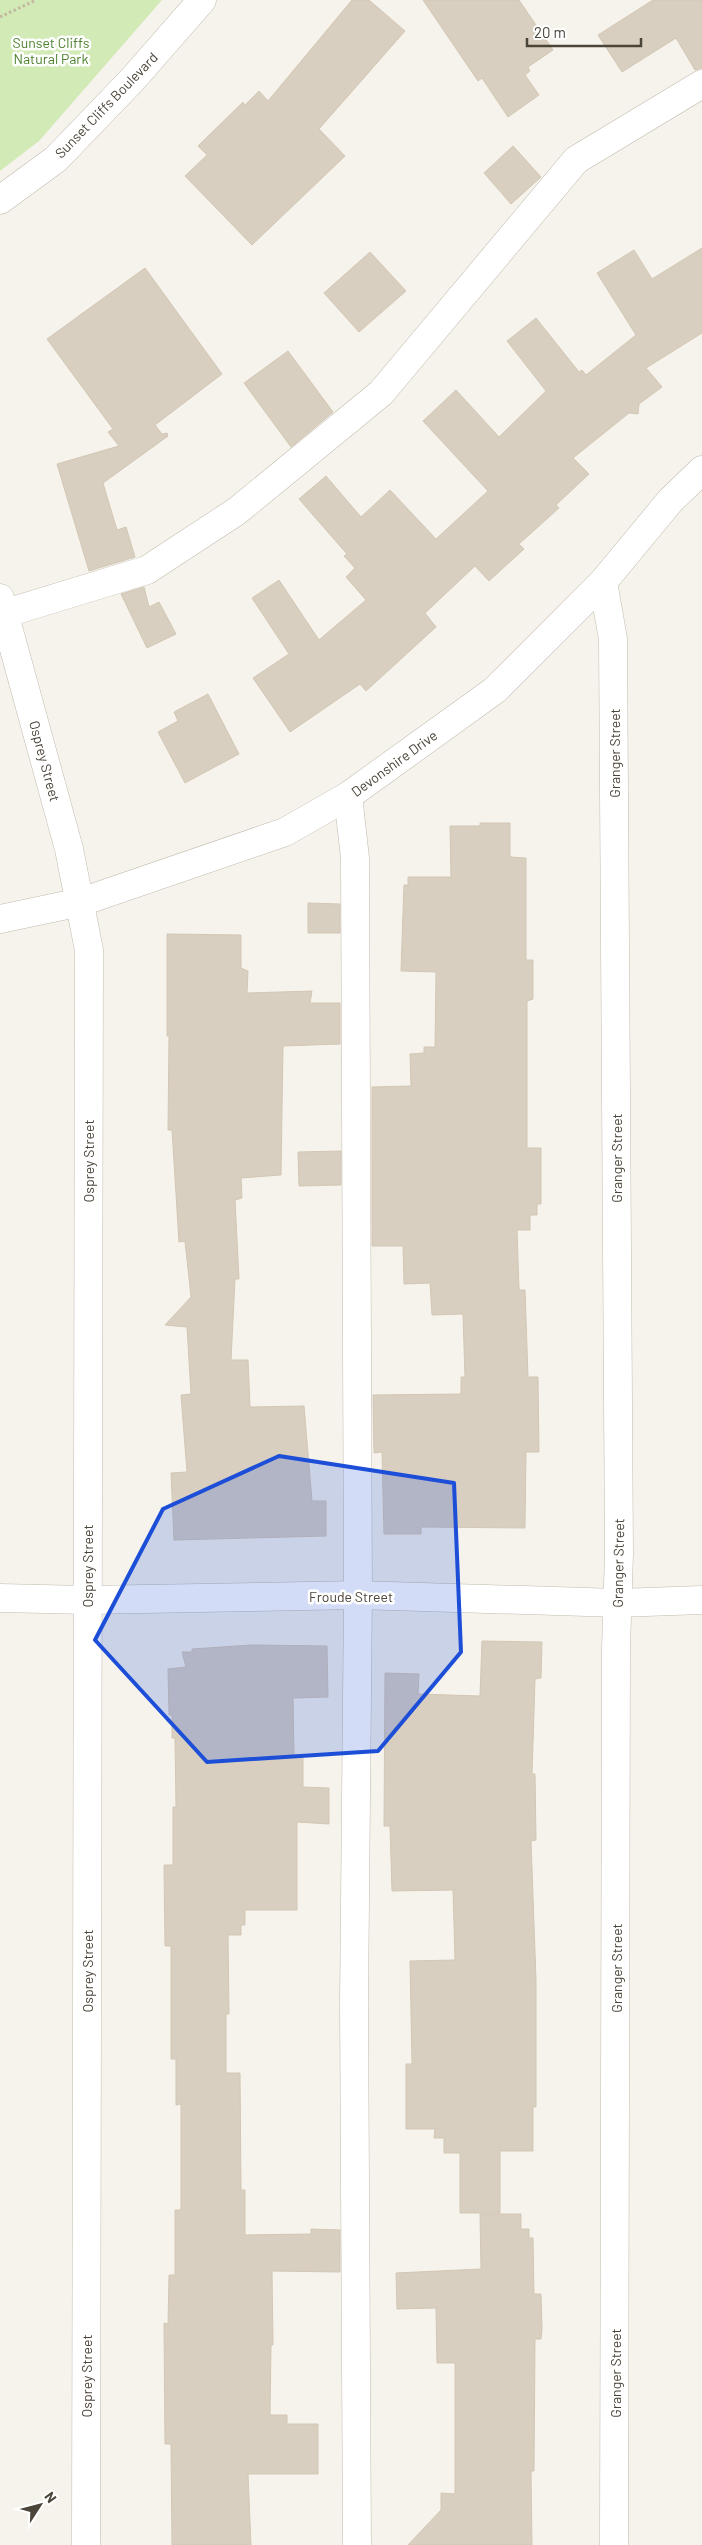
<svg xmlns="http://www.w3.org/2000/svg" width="702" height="2545" viewBox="0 0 702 2545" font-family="Barlow,sans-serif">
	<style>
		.green { fill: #d2eab5 }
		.building { fill: #d8cfc1; stroke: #d3c7b4 }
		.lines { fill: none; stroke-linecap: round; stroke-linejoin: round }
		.minor-casing { stroke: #c2bbae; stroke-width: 29 }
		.path { stroke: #c4b79f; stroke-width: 3; stroke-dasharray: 2.5 2.5; stroke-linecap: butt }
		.minor { stroke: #fff; stroke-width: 28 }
		.marked { fill: #1d4ed8; fill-opacity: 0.2; stroke: #1d4ed8; stroke-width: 4; stroke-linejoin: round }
		.labels { text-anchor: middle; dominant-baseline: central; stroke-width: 5; stroke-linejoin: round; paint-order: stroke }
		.park-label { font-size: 14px; fill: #4a7f2a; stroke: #fff }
		.street-label { font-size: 14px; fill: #4b4439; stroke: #fff }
	</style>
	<rect width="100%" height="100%" fill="#f6f3ec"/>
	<path class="green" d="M 0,0 L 162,0 L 39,141 L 0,171 Z"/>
	<g class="building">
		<path d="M 352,0 L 369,0 L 405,31 L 319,129 L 345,156 L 252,245 L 185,176 L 207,155 L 198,146 L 243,102 L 245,105 L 259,91 L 268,101 Z"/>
		<path d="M 423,0 L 519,0 L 553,50 L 528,67 L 530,71 L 525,75 L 539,95 L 508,117 L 482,78 L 478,81 Z"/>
		<path d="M 653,0 L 702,0 L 702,68 L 695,70 L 676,38 L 622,72 L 598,35 Z"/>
		<path d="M 513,146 L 541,177 L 511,204 L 484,173 Z"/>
		<path d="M 702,248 L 702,333 L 646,368 L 662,387 L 639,404 L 638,414 L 629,413 L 573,458 L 589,474 L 556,505 L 559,508 L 519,544 L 524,549 L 489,581 L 475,566 L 425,613 L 436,627 L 366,691 L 360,684 L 290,732 L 253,678 L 289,654 L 252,598 L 279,580 L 319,640 L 366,600 L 346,577 L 355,568 L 344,556 L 347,554 L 299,499 L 326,476 L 361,517 L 390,490 L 436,539 L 488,491 L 423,421 L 456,390 L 499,437 L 546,391 L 507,341 L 536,318 L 579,372 L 582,370 L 586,375 L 636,335 L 597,273 L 634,250 L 652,279 Z"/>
		<path d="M 370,252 L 406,291 L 359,332 L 324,293 Z"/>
		<path d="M 145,268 L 222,374 L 155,425 L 162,434 L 167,433 L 168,436 L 103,483 L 117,530 L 126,527 L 135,557 L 89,571 L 57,464 L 119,446 L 108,432 L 113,429 L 47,339 Z"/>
		<path d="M 288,351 L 333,412 L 291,447 L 244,383 Z"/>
		<path d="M 144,587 L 149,607 L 159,602 L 176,634 L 147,648 L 121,594 Z"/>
		<path d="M 208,694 L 239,754 L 185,783 L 158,732 L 178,721 L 174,712 Z"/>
		<path d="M 480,823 L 510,823 L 510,857 L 526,858 L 526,960 L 533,960 L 533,999 L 527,1001 L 527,1148 L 541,1148 L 541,1204 L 537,1204 L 537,1215 L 530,1215 L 530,1230 L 517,1230 L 519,1290 L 525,1290 L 528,1377 L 538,1377 L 539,1452 L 526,1452 L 525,1528 L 421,1527 L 421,1534 L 384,1534 L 382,1452 L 374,1453 L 373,1395 L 461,1394 L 461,1377 L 465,1377 L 463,1314 L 432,1315 L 430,1283 L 404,1284 L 403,1246 L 372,1246 L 372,1087 L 411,1086 L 410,1054 L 424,1053 L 424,1047 L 435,1047 L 436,972 L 401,971 L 404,885 L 408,885 L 408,877 L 451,877 L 450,826 L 480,826 Z"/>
		<path d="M 308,903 L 340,904 L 340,933 L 308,933 Z"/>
		<path d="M 167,934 L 241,935 L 241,968 L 248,971 L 247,993 L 312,991 L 310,1003 L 340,1003 L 340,1044 L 283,1046 L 281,1175 L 241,1178 L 242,1198 L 235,1200 L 239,1279 L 235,1279 L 231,1360 L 248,1360 L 250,1407 L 304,1406 L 312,1501 L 326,1501 L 326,1536 L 174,1540 L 171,1473 L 187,1472 L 181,1395 L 191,1394 L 187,1327 L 165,1325 L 191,1297 L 185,1241 L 179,1242 L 172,1130 L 168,1130 L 169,1036 L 167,1036 Z"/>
		<path d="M 341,1151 L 341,1185 L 299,1186 L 298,1152 Z"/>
		<path d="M 482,1641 L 542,1642 L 541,1678 L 535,1679 L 532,1774 L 535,1774 L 536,1840 L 531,1841 L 536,1980 L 536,2107 L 533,2107 L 533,2151 L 500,2151 L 500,2213 L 460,2213 L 460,2153 L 444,2153 L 444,2138 L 434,2138 L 435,2129 L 406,2129 L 406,2064 L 412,2064 L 410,1961 L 455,1960 L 453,1890 L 392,1891 L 390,1826 L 384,1826 L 385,1673 L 419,1674 L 418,1694 L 480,1696 Z"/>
		<path d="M 252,1645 L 327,1646 L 328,1697 L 293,1698 L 294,1755 L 303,1755 L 303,1787 L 329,1788 L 329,1824 L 297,1822 L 297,1910 L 245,1910 L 245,1925 L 241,1925 L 241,1935 L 228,1935 L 229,2014 L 226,2014 L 226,2073 L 240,2073 L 241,2190 L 245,2190 L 245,2235 L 311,2234 L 311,2229 L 340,2230 L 340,2272 L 272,2271 L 273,2345 L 271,2345 L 270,2415 L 287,2415 L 287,2424 L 318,2424 L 318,2474 L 248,2474 L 251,2545 L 172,2545 L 171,2444 L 165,2444 L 164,2323 L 168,2324 L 169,2275 L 175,2275 L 175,2210 L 181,2210 L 181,2104 L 176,2105 L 176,2059 L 171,2059 L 171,1946 L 165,1946 L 164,1865 L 173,1865 L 173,1807 L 176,1807 L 175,1738 L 172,1738 L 172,1715 L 169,1715 L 168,1669 L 186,1667 L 182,1652 L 192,1652 L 192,1649 Z"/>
		<path d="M 480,2214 L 521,2214 L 521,2229 L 529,2229 L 529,2238 L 533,2238 L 534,2294 L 541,2294 L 542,2329 L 541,2339 L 535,2339 L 534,2471 L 531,2471 L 532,2545 L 408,2545 L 441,2510 L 441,2493 L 455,2494 L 455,2363 L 437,2363 L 436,2308 L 397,2309 L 396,2273 L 481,2269 Z"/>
	</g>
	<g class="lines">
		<defs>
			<g id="minor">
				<path d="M 0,200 L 56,159 L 133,79 L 202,0"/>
				<path d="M 603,582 L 613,639 L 619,1554 L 616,1648 L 614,2545"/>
				<path d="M 0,598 L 69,849 L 89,950 L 86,2545"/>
				<path d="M 0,615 L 147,570 L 237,511 L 381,393 L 576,160 L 702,84"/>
				<path d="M 348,796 L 355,858 L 358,1595 L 354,2003 L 357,2545"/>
				<path d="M 0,919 L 81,902 L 285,832 L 348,796 L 495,690 L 603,582 L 670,501 L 702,470"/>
				<path d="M 0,1598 L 87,1600 L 358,1595 L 618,1603 L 702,1600"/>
			</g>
		</defs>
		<use href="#minor" class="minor-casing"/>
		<path class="path" d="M 0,17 L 36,0"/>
		<use href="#minor" class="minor"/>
	</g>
	<path class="marked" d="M 279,1456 L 454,1483 L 461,1652 L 378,1751 L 207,1762 L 95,1640 L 163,1509 Z"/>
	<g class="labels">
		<g class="park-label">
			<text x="51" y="42">Sunset Cliffs<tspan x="51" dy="16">Natural Park</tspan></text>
		</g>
		<g class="street-label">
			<text transform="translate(106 105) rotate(-46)">Sunset Cliffs Boulevard</text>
			<text transform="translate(614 753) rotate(-90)">Granger Street</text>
			<text transform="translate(45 761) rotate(75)">Osprey Street</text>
			<text transform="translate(394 763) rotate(-36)">Devonshire Drive</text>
			<text transform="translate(616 1158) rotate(-90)">Granger Street</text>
			<text transform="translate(88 1161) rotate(-90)">Osprey Street</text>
			<text transform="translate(618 1563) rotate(-89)">Granger Street</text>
			<text transform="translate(87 1566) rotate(-90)">Osprey Street</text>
			<text x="351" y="1596">Froude Street</text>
			<text transform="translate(616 1968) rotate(-90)">Granger Street</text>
			<text transform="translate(87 1971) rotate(-90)">Osprey Street</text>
			<text transform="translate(615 2373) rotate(-90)">Granger Street</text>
			<text transform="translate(86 2376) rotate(-90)">Osprey Street</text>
		</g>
	</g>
	<g transform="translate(40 2505) rotate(54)" stroke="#ffffff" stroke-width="4" paint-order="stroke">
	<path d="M0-4L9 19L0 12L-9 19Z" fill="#4b4439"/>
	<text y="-8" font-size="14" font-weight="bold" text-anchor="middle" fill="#4b4439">N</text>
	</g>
	<path d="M527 38v8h114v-8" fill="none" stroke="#4b4439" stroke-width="2.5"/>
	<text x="534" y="38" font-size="15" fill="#4b4439" stroke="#ffffff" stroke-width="4" paint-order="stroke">20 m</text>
</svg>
